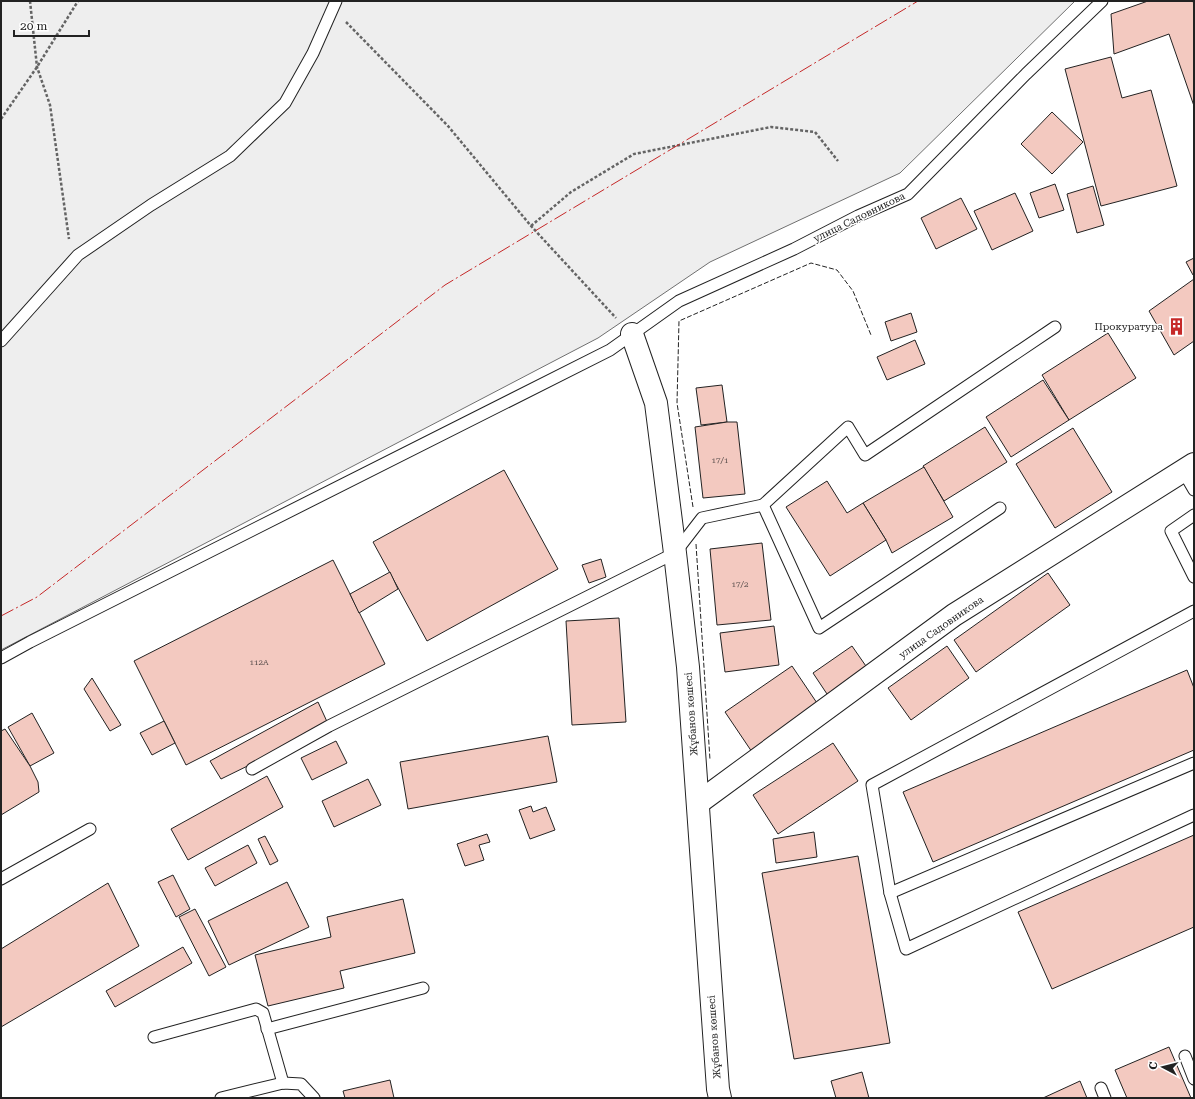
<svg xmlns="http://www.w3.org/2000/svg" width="1195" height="1099" viewBox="0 0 1195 1099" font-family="'Roboto Serif',serif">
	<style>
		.green { fill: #eee; stroke: #6f6f6f }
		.building { fill: #f3c9c0; stroke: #222 }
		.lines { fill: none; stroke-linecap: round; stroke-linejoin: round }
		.service-casing { stroke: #222; stroke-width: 13 }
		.minor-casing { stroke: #222; stroke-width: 24 }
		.path { stroke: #646464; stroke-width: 2.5; stroke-dasharray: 3 2; stroke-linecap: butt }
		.service { stroke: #fff; stroke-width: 11 }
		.minor { stroke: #fff; stroke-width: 22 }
		.fence { stroke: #222; stroke-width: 1; stroke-dasharray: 5 2; stroke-linecap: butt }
		.power { stroke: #c62828; stroke-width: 1; stroke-dasharray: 14 3 2 3; stroke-linecap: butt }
		.labels { text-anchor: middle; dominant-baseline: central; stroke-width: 3; stroke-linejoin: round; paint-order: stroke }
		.number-label { font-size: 8px; fill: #564c4a }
		.street-label { font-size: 10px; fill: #222; stroke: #fff }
		.poi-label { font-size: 10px; fill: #222; stroke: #fff; text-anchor: end }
	</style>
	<rect width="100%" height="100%" fill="#fff"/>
	<path class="green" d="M 1,1 L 1075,1 L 900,173 L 710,262 L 598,338 L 1,650 Z"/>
	<g class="building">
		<path d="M 1148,1 L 1193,1 L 1194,5 L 1194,106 L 1169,34 L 1114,54 L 1111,14 Z"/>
		<path d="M 1111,57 L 1122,98 L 1151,90 L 1177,186 L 1101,206 L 1065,69 Z"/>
		<path d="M 1052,112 L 1083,142 L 1052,174 L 1021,144 Z"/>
		<path d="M 1055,184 L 1064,210 L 1039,218 L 1030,193 Z"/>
		<path d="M 1093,186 L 1104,225 L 1077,233 L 1067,194 Z"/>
		<path d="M 1015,193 L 1033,231 L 992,250 L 974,211 Z"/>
		<path d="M 961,198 L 977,229 L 936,249 L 921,218 Z"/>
		<path d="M 1194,258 L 1194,275 L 1193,275 L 1186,262 Z"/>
		<path d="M 1194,279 L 1194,341 L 1174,355 L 1149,311 Z"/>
		<path d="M 911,313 L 917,332 L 891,341 L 885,322 Z"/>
		<path d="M 1108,333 L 1136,378 L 1069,420 L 1042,375 Z"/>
		<path d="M 915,340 L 925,364 L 887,380 L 877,357 Z"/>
		<path d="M 1043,380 L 1069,420 L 1011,457 L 986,417 Z"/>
		<path d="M 722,385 L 727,422 L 701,425 L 696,388 Z"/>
		<path d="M 727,422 L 737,422 L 745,494 L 703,498 L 695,427 Z"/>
		<path d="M 985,427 L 1007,462 L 944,501 L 923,466 Z"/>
		<path d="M 1073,428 L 1112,492 L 1055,528 L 1016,464 Z"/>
		<path d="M 924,467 L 953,517 L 892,553 L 886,540 L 863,503 Z"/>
		<path d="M 504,470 L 558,569 L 427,641 L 373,542 Z"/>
		<path d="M 827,481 L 847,513 L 863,503 L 886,540 L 830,576 L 786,507 Z"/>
		<path d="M 762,543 L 771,620 L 717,625 L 710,549 Z"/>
		<path d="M 601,559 L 606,577 L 589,583 L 582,565 Z"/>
		<path d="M 333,560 L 385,664 L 186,765 L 134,661 Z"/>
		<path d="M 390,572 L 398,589 L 359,613 L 350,594 Z"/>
		<path d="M 1048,573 L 1070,605 L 976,672 L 954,640 Z"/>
		<path d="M 619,618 L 626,722 L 572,725 L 566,621 Z"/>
		<path d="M 774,626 L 779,665 L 725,672 L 720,633 Z"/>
		<path d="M 852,646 L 868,669 L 829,697 L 813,673 Z"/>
		<path d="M 947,646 L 969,678 L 911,720 L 888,688 Z"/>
		<path d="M 792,666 L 819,706 L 752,752 L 725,712 Z"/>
		<path d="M 1187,670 L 1194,688 L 1194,750 L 933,862 L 903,792 Z"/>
		<path d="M 92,678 L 121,725 L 110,731 L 84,689 Z"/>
		<path d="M 318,702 L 329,726 L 221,779 L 210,761 Z"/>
		<path d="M 32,713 L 54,753 L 30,766 L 8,727 Z"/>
		<path d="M 164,721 L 175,743 L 152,755 L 140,733 Z"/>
		<path d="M 5,729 L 30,766 L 38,782 L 39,792 L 1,815 L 1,731 Z"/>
		<path d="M 548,736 L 557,782 L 408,809 L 400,762 Z"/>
		<path d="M 336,741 L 347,763 L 312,780 L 301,758 Z"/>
		<path d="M 833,743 L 858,781 L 778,834 L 753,795 Z"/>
		<path d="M 267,776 L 283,807 L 188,860 L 171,829 Z"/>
		<path d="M 368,779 L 381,805 L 334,827 L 322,801 Z"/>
		<path d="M 531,806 L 533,812 L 546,807 L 555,830 L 530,839 L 519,810 Z"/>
		<path d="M 814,832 L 817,857 L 776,863 L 773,839 Z"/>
		<path d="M 487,834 L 490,842 L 479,845 L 484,860 L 465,866 L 457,844 Z"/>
		<path d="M 1194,835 L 1194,927 L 1052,989 L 1018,912 Z"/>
		<path d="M 265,836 L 278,861 L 270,865 L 258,839 Z"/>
		<path d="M 248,845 L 257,863 L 215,886 L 205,868 Z"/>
		<path d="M 858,856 L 890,1043 L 794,1059 L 762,873 Z"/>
		<path d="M 173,875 L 190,909 L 176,917 L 158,882 Z"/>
		<path d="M 287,882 L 309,927 L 229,965 L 208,921 Z"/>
		<path d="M 108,883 L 139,946 L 1,1027 L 1,949 Z"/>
		<path d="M 403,899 L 415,953 L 340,971 L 344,988 L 268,1006 L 255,955 L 331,937 L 327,917 Z"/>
		<path d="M 195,909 L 226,967 L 209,976 L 179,917 Z"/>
		<path d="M 183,947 L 192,963 L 115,1007 L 106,991 Z"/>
		<path d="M 1169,1047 L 1191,1098 L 1127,1098 L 1115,1070 Z"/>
		<path d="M 862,1072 L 869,1098 L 836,1098 L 831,1081 Z"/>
		<path d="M 390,1080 L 394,1098 L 345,1098 L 343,1091 Z"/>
		<path d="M 1080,1081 L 1087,1098 L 1043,1098 Z"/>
	</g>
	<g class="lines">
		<defs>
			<g id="service">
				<path d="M 1,341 L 78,255 L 151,205 L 230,156 L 285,103 L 313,53 L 336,1"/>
				<path d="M 1183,471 L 1194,490"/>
				<path d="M 763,505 L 848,427 L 865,455 L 1055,327"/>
				<path d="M 1194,515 L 1171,531 L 1194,577"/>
				<path d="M 1194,611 L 872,785 L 890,893 L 906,949 L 1194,815"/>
				<path d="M 1,658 L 30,642 L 610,350 L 679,301 L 794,249 L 858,216 L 908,194 L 1026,74 L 1102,1"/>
				<path d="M 252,769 L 329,726 L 675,553 L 702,518 L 763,505 L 819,628 L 1000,508"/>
				<path d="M 1,879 L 90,829"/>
				<path d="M 890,893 L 1194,763"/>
				<path d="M 267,1029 L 423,988"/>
				<path d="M 154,1037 L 256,1009 L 263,1013 L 283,1083"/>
				<path d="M 1185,1056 L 1194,1079"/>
				<path d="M 1101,1088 L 1105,1098"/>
				<path d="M 221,1098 L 283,1083 L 301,1084 L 314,1098"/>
			</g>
			<g id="minor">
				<path d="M 632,334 L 656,403 L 675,553 L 688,667 L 718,1089 L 720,1098"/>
				<path d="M 698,803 L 954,615 L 1194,464"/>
			</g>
		</defs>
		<use href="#service" class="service-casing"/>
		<use href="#minor" class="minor-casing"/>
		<g class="path">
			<path d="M 30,1 L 37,67 L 50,105 L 69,239"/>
			<path d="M 346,22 L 448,126 L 531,226 L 616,318"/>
			<path d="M 1,119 L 37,67 L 78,1"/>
			<path d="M 531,226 L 571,192 L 634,154 L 771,127 L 815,132 L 838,161"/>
		</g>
		<use href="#service" class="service"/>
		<use href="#minor" class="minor"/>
		<g class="fence">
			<path d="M 693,507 L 677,403 L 679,321 L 811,263 L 837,270 L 853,291 L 871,335"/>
			<path d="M 696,544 L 710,760"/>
		</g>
		<path class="power" d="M 1,616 L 37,597 L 445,285 L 918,1"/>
	</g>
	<defs>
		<symbol id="building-bare" viewBox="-9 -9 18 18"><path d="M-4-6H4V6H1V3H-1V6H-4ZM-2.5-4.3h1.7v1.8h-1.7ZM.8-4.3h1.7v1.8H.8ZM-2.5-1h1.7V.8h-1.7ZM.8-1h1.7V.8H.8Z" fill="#c62828" stroke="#fff" stroke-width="2.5" paint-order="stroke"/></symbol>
	</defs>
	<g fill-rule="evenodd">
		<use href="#building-bare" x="1164" y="314" width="25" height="25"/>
	</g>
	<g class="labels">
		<g class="number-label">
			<text x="720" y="460">17/1</text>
			<text x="740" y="584">17/2</text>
			<text x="259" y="662">112А</text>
		</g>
		<g class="street-label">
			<text transform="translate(859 217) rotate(-26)">улица Садовникова</text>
			<text transform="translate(941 627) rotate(-35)">улица Садовникова</text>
			<text transform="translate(691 714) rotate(-94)">Жұбанов көшесі</text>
			<text transform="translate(714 1037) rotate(-94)">Жұбанов көшесі</text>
		</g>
		<g class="poi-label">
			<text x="1163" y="326">Прокуратура</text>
		</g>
	</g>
	<rect width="1195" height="1099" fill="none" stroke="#222222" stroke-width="4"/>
	<g transform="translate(1163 1067) rotate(277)" stroke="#ffffff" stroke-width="3" paint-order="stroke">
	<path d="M0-3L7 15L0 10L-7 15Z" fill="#222222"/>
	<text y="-6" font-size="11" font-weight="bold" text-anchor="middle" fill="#222222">С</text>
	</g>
	<path d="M14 30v6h75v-6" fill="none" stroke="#222222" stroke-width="2"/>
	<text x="20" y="30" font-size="12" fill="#222222" stroke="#ffffff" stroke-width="3" paint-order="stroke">20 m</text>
</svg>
